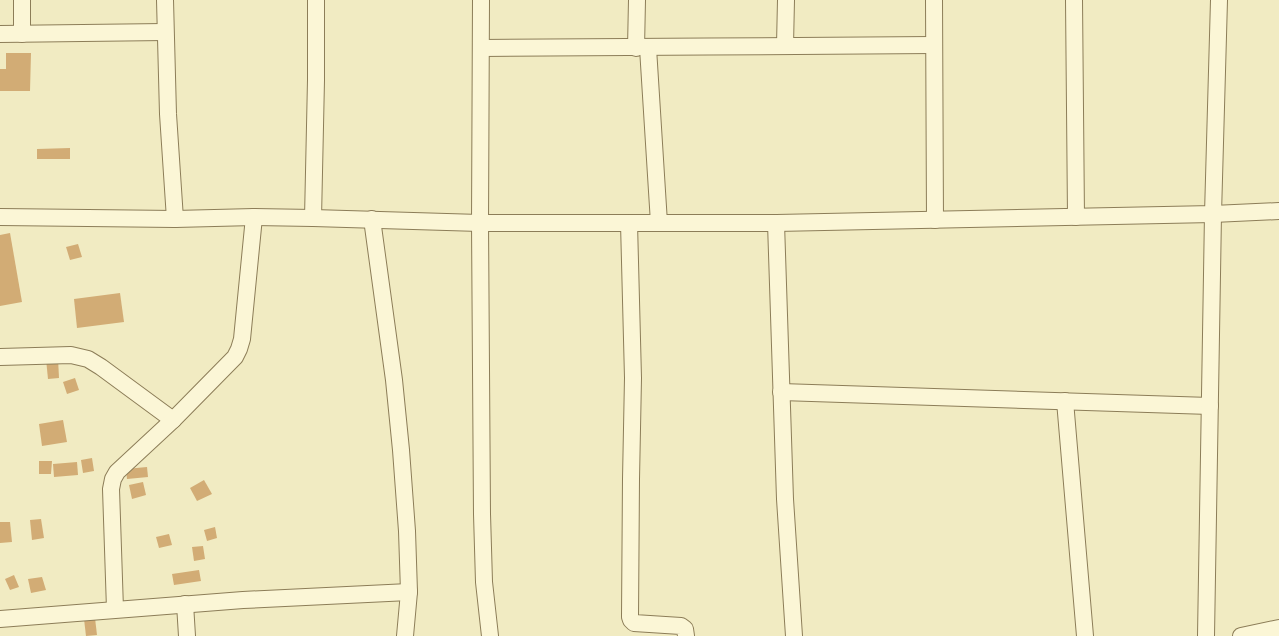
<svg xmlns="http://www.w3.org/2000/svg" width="1279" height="636" viewBox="0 0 1279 636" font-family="'Noto Serif',serif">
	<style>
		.building { fill: #d2ac75 }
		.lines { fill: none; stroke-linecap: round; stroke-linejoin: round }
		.minor-casing { stroke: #8c7d58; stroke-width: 18 }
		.minor { stroke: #fbf6d6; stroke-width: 16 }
	</style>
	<rect width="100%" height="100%" fill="#f1ebc2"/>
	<g class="building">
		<path d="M 6,53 L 31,53 L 30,91 L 0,91 L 0,69 L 6,69 Z"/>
		<path d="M 70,148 L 70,159 L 37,159 L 37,149 Z"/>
		<path d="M 10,233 L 22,302 L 0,306 L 0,235 Z"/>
		<path d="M 78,244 L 82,257 L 70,260 L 66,247 Z"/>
		<path d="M 120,293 L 124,322 L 77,328 L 74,299 Z"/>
		<path d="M 58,358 L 59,378 L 48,379 L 46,359 Z"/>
		<path d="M 75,378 L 79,390 L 67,394 L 63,382 Z"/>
		<path d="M 63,420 L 67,442 L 42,446 L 39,424 Z"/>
		<path d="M 92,458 L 94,471 L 83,473 L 81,460 Z"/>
		<path d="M 39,461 L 52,461 L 51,474 L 39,474 Z"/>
		<path d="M 77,462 L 78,475 L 54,477 L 53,464 Z"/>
		<path d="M 147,467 L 148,477 L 127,479 L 126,469 Z"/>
		<path d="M 204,480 L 212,494 L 197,501 L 190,488 Z"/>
		<path d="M 143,482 L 146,495 L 132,499 L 129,485 Z"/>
		<path d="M 41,519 L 44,538 L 32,540 L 30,520 Z"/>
		<path d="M 0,522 L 10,522 L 12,542 L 0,543 Z"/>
		<path d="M 215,527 L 217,538 L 207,541 L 204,530 Z"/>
		<path d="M 169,534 L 172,545 L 159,548 L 156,537 Z"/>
		<path d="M 203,546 L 205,559 L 194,561 L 192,547 Z"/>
		<path d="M 199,570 L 201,581 L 174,585 L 172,574 Z"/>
		<path d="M 14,575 L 19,587 L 10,590 L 5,579 Z"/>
		<path d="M 42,577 L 46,590 L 31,593 L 28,579 Z"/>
		<path d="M 95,618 L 97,635 L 86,636 L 84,619 Z"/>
	</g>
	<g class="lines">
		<defs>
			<g id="minor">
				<path d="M 22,0 L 22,34"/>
				<path d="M 165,0 L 168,114 L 175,219"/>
				<path d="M 481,0 L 480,223 L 482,514 L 484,582 L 490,636"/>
				<path d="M 934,0 L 935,220"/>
				<path d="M 1074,0 L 1076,217"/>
				<path d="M 0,34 L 165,32"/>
				<path d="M 785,45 L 786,0"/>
				<path d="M 481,48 C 632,48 783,45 934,45"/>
				<path d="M 636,48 L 637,0"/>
				<path d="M 648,48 L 659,223"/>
				<path d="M 0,217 L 175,219 L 254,217 L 313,218 L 480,223 L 776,223 L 1213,214 L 1279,211"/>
				<path d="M 313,218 L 316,80 L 316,0"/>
				<path d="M 372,219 L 394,380 L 401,450 L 407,531 L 409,592 L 405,636"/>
				<path d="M 629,223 L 633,378 L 631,479 L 630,617 L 631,620 L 634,623 L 681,626 L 685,629 L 686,636"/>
				<path d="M 776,223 L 785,499 L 794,636"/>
				<path d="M 0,357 L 71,355 L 88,359 L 101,367 L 173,420"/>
				<path d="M 781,392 L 1210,406"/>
				<path d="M 1065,401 L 1085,636"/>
				<path d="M 185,604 L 187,636"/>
				<path d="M 115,609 L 111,489 L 113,479 L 117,472 L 173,420 L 235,357 L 239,349 L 242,339 L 254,217"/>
				<path d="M 0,619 L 243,600 L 409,592"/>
				<path d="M 1206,636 L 1213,214 L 1219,0"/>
				<path d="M 1241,636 L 1279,628"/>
			</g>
		</defs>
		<use href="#minor" class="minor-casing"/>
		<use href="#minor" class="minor"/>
	</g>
</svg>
